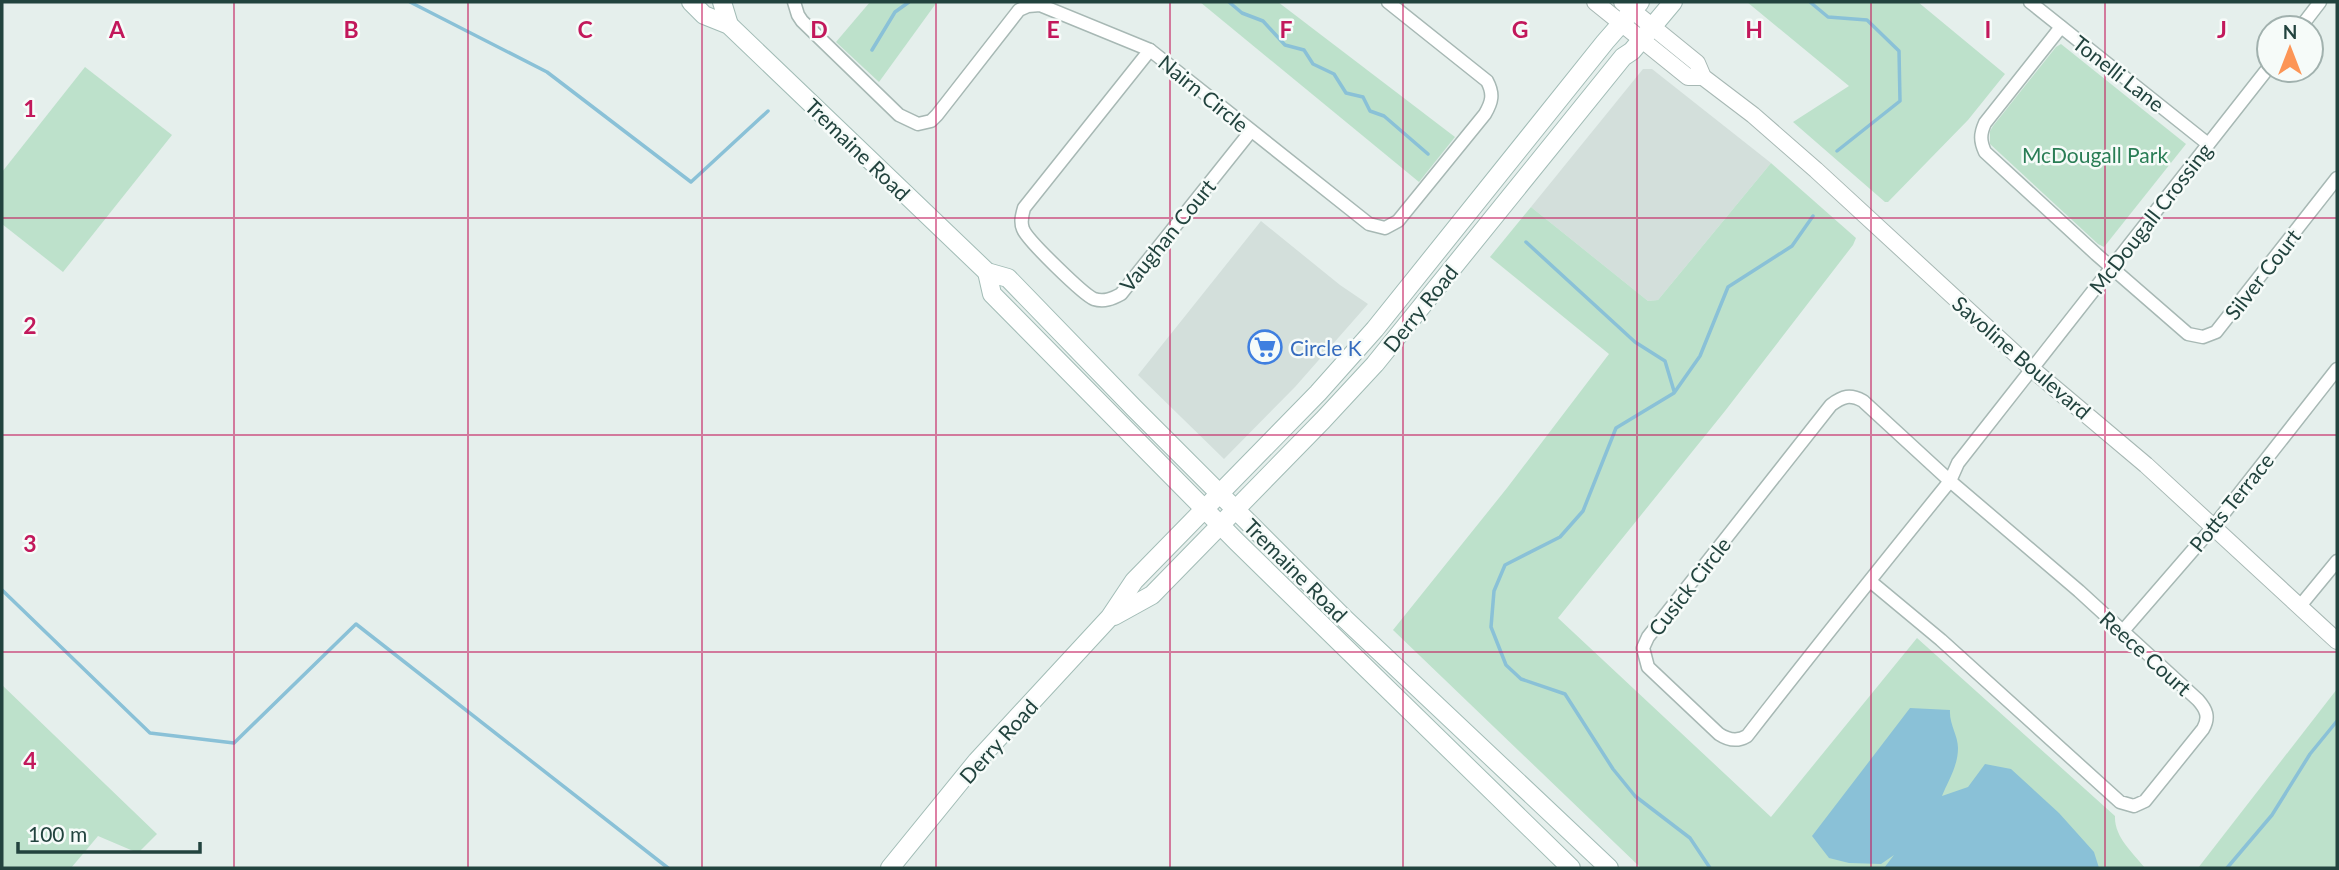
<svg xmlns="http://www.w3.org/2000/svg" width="2339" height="870" viewBox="0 0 2339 870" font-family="Lato,sans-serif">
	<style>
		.built { fill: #d3dfdb }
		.green { fill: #bde1cb }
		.water { fill: #8ac1d7 }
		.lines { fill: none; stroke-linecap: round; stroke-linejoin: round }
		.stream { stroke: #8ac1d7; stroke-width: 3.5 }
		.minor-casing { stroke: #a7b8b4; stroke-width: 15 }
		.tertiary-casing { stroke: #a7b8b4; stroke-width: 18 }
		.secondary-casing { stroke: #a2bcb6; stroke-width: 20 }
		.minor { stroke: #fff; stroke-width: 12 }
		.tertiary { stroke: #fff; stroke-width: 16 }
		.secondary { stroke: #fff; stroke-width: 18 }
		.grid { fill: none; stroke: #c2185b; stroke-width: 2; stroke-opacity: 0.55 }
		.labels { text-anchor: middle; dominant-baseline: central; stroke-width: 5; stroke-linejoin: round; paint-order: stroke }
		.street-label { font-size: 21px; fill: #22433e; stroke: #f6fbf9 }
		.park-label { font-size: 21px; fill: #297d55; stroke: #f6fbf9 }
		.shop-label { font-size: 21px; fill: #366cbe; stroke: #f6fbf9; text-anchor: start }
		.grid-label { font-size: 23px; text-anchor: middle; font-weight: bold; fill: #c2185b; stroke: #f6fbf9; stroke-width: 5; stroke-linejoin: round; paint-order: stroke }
	</style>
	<rect width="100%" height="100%" fill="#e5efec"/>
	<g class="built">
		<path d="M 1643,69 L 1652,69 L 1771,163 L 1658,300 L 1648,301 L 1531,207 Z"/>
		<path d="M 1261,221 L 1340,285 L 1368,304 L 1295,387 L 1224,459 L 1138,375 Z"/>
	</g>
	<g class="green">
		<path d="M 870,2 L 937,2 L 879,82 L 836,42 Z"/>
		<path d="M 1200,2 L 1278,2 L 1455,137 L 1419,182 Z"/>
		<path d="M 1747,2 L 1918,2 L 2005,74 L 1968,120 L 1888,202 L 1885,202 L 1793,122 L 1849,86 Z"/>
		<path d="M 2061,44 L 2186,144 L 2104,247 L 2098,244 L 1990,144 L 1990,131 L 1993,126 L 2056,47 Z"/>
		<path d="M 85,67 L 172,135 L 63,272 L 2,224 L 2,172 Z"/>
		<path d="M 1771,163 L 1856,238 L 1853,245 L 1725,411 L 1558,618 L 1771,817 L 1917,638 L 2115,816 C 2114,837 2133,853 2145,868 L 1641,868 L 1393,630 L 1507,488 L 1609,354 L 1490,257 L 1531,207 L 1648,301 L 1658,300 Z"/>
		<path d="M 2,685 L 157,834 L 138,853 L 98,836 L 71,868 L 2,868 Z"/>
		<path d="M 2337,689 L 2337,868 L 2198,868 Z"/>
	</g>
	<path class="water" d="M 1910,708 L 1950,710 C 1949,724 1958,735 1958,748 C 1958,766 1948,781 1942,796 L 1968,787 L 1985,764 L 2011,769 L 2059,813 L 2094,852 L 2099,868 L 1884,868 L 1894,855 L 1881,864 L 1849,863 L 1829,858 L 1812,836 Z"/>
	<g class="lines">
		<g class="stream">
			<path d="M 410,2 L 547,72 L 691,182 L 768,111"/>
			<path d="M 1229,2 L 1242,13 L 1263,21 L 1285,45 L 1304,50 L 1313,64 L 1334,74 L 1346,93 L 1363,97 L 1370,111 L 1384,116 L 1428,154"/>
			<path d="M 1810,2 L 1828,17 L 1867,20 L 1899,51 L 1900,101 L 1837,151"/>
			<path d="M 872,50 L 895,12 L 909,2"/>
			<path d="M 1526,242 L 1635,342 L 1665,361 L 1674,391"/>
			<path d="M 2,590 L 150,733 L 234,743 L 356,624 L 668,868"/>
			<path d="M 1710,868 L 1690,838 L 1635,796 L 1613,769 L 1565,694 L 1521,679 L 1506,665 L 1491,627 L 1494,591 L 1505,565 L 1560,537 L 1583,511 L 1616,428 L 1674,393 L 1700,356 L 1728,287 L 1792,246 L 1813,216"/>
			<path d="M 2227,868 L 2272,815 L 2310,754 L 2337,721"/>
		</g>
		<defs>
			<g id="minor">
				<path d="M 794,2 L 798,15 L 802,21 L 899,115 L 918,124 L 931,121 L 937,115 L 1019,10 L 1028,6 L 1040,5 L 1150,50 L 1369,224 L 1385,228 L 1398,221 L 1485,114 C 1492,102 1494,94 1487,81 L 1388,2"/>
				<path d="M 2030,2 L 2208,144"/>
				<path d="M 2061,27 L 1985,123 C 1980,134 1980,141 1985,152 L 2096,254 L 2188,334 L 2203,337 L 2216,332 L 2337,178"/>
				<path d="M 2300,28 L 2320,2"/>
				<path d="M 1150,50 L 1024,208 C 1022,215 1020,222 1023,229 C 1027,240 1084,295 1094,299 C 1104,302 1112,299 1121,294 L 1251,131"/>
				<path d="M 1870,581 L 1941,640 L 2120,802 L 2134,806 L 2145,801 L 2203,729 C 2210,717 2206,709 2198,700 L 2079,591 L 1950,481 L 1863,401 C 1850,394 1843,396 1831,405 L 1648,637 L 1643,648 L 1648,667 L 1719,734 C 1728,740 1737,742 1747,736 C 1814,650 1882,565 1950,481 L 1958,463 L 2269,67"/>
				<path d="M 2300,606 L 2337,561"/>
				<path d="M 2122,632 L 2213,527 L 2337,369"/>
			</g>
			<g id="tertiary">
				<path d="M 1595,2 L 1688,77 L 1703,77"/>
				<path d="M 1622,2 L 1697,63 L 1703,77 L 1753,115 L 1816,170 L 2032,369 L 2146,465 L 2337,641"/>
			</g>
			<g id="secondary">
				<path d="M 691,2 L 704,15 L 729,25 L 987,272 L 1008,278 L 1134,408 L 1345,619 L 1609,868"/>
				<path d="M 722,2 L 729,25"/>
				<path d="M 987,272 L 992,294 L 1237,542 L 1571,868"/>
				<path d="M 1114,616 L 1152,595 L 1323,420 L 1375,364 L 1623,57 L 1632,51 L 1673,2"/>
				<path d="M 890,868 L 977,761 L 1110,617 L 1134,581 L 1318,393 L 1375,329 L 1605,42 L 1640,2"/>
			</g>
		</defs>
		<use href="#minor" class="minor-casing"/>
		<use href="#tertiary" class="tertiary-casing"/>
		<use href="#secondary" class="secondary-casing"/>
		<use href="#minor" class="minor"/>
		<use href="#tertiary" class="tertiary"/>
		<use href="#secondary" class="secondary"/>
	</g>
	<path class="grid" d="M 234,2 L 234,868M 468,2 L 468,868M 702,2 L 702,868M 936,2 L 936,868M 1170,2 L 1170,868M 1403,2 L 1403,868M 1637,2 L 1637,868M 1871,2 L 1871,868M 2105,2 L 2105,868M 2,218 L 2337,218M 2,435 L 2337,435M 2,652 L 2337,652"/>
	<defs>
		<symbol id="supermarket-ring" viewBox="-11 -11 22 22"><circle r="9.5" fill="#f6fbf9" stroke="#3f7fe0" stroke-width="1.5"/><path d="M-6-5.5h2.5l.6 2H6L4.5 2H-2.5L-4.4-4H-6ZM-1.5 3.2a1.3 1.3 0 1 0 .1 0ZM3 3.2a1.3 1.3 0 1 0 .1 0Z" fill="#3f7fe0"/></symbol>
	</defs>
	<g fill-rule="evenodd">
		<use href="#supermarket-ring" x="1246" y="328" width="38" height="38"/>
	</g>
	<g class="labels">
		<g class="street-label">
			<text transform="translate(2119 73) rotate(38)">Tonelli Lane</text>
			<text transform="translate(1204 93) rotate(39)">Nairn Circle</text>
			<text transform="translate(858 149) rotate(44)">Tremaine Road</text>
			<text transform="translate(2150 218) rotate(-52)">McDougall Crossing</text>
			<text transform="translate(1167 235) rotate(-51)">Vaughan Court</text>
			<text transform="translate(2262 274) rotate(-52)">Silver Court</text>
			<text transform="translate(1420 308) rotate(-51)">Derry Road</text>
			<text transform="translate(2022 357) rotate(41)">Savoline Boulevard</text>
			<text transform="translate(2231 502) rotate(-51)">Potts Terrace</text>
			<text transform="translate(1296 570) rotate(45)">Tremaine Road</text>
			<text transform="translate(1689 586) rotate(-52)">Cusick Circle</text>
			<text transform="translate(2146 653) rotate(42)">Reece Court</text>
			<text transform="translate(998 741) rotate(-48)">Derry Road</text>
		</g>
		<g class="park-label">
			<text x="2095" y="154">McDougall Park</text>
		</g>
		<g class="shop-label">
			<text x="1290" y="347">Circle K</text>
		</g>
	</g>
	<g class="grid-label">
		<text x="117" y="38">A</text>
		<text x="351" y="38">B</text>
		<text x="585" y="38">C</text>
		<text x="819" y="38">D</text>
		<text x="1053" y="38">E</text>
		<text x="1286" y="38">F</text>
		<text x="1520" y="38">G</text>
		<text x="1754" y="38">H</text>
		<text x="1988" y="38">I</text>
		<text x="2222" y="38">J</text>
		<text x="30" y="117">1</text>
		<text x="30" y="334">2</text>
		<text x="30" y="552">3</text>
		<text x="30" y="769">4</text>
	</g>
	<rect width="2339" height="870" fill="none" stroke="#22433e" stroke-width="7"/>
	<g transform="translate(2290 49)"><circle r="33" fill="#f6fbf9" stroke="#a1b1ae" stroke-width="2"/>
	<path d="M0-5L12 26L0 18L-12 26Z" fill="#fc9556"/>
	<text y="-10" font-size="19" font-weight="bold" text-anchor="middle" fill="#22433e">N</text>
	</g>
	<path d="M18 842v10h182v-10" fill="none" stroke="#22433e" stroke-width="3.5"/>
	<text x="28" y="842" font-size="21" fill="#22433e" stroke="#f6fbf9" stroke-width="5" paint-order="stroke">100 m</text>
</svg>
